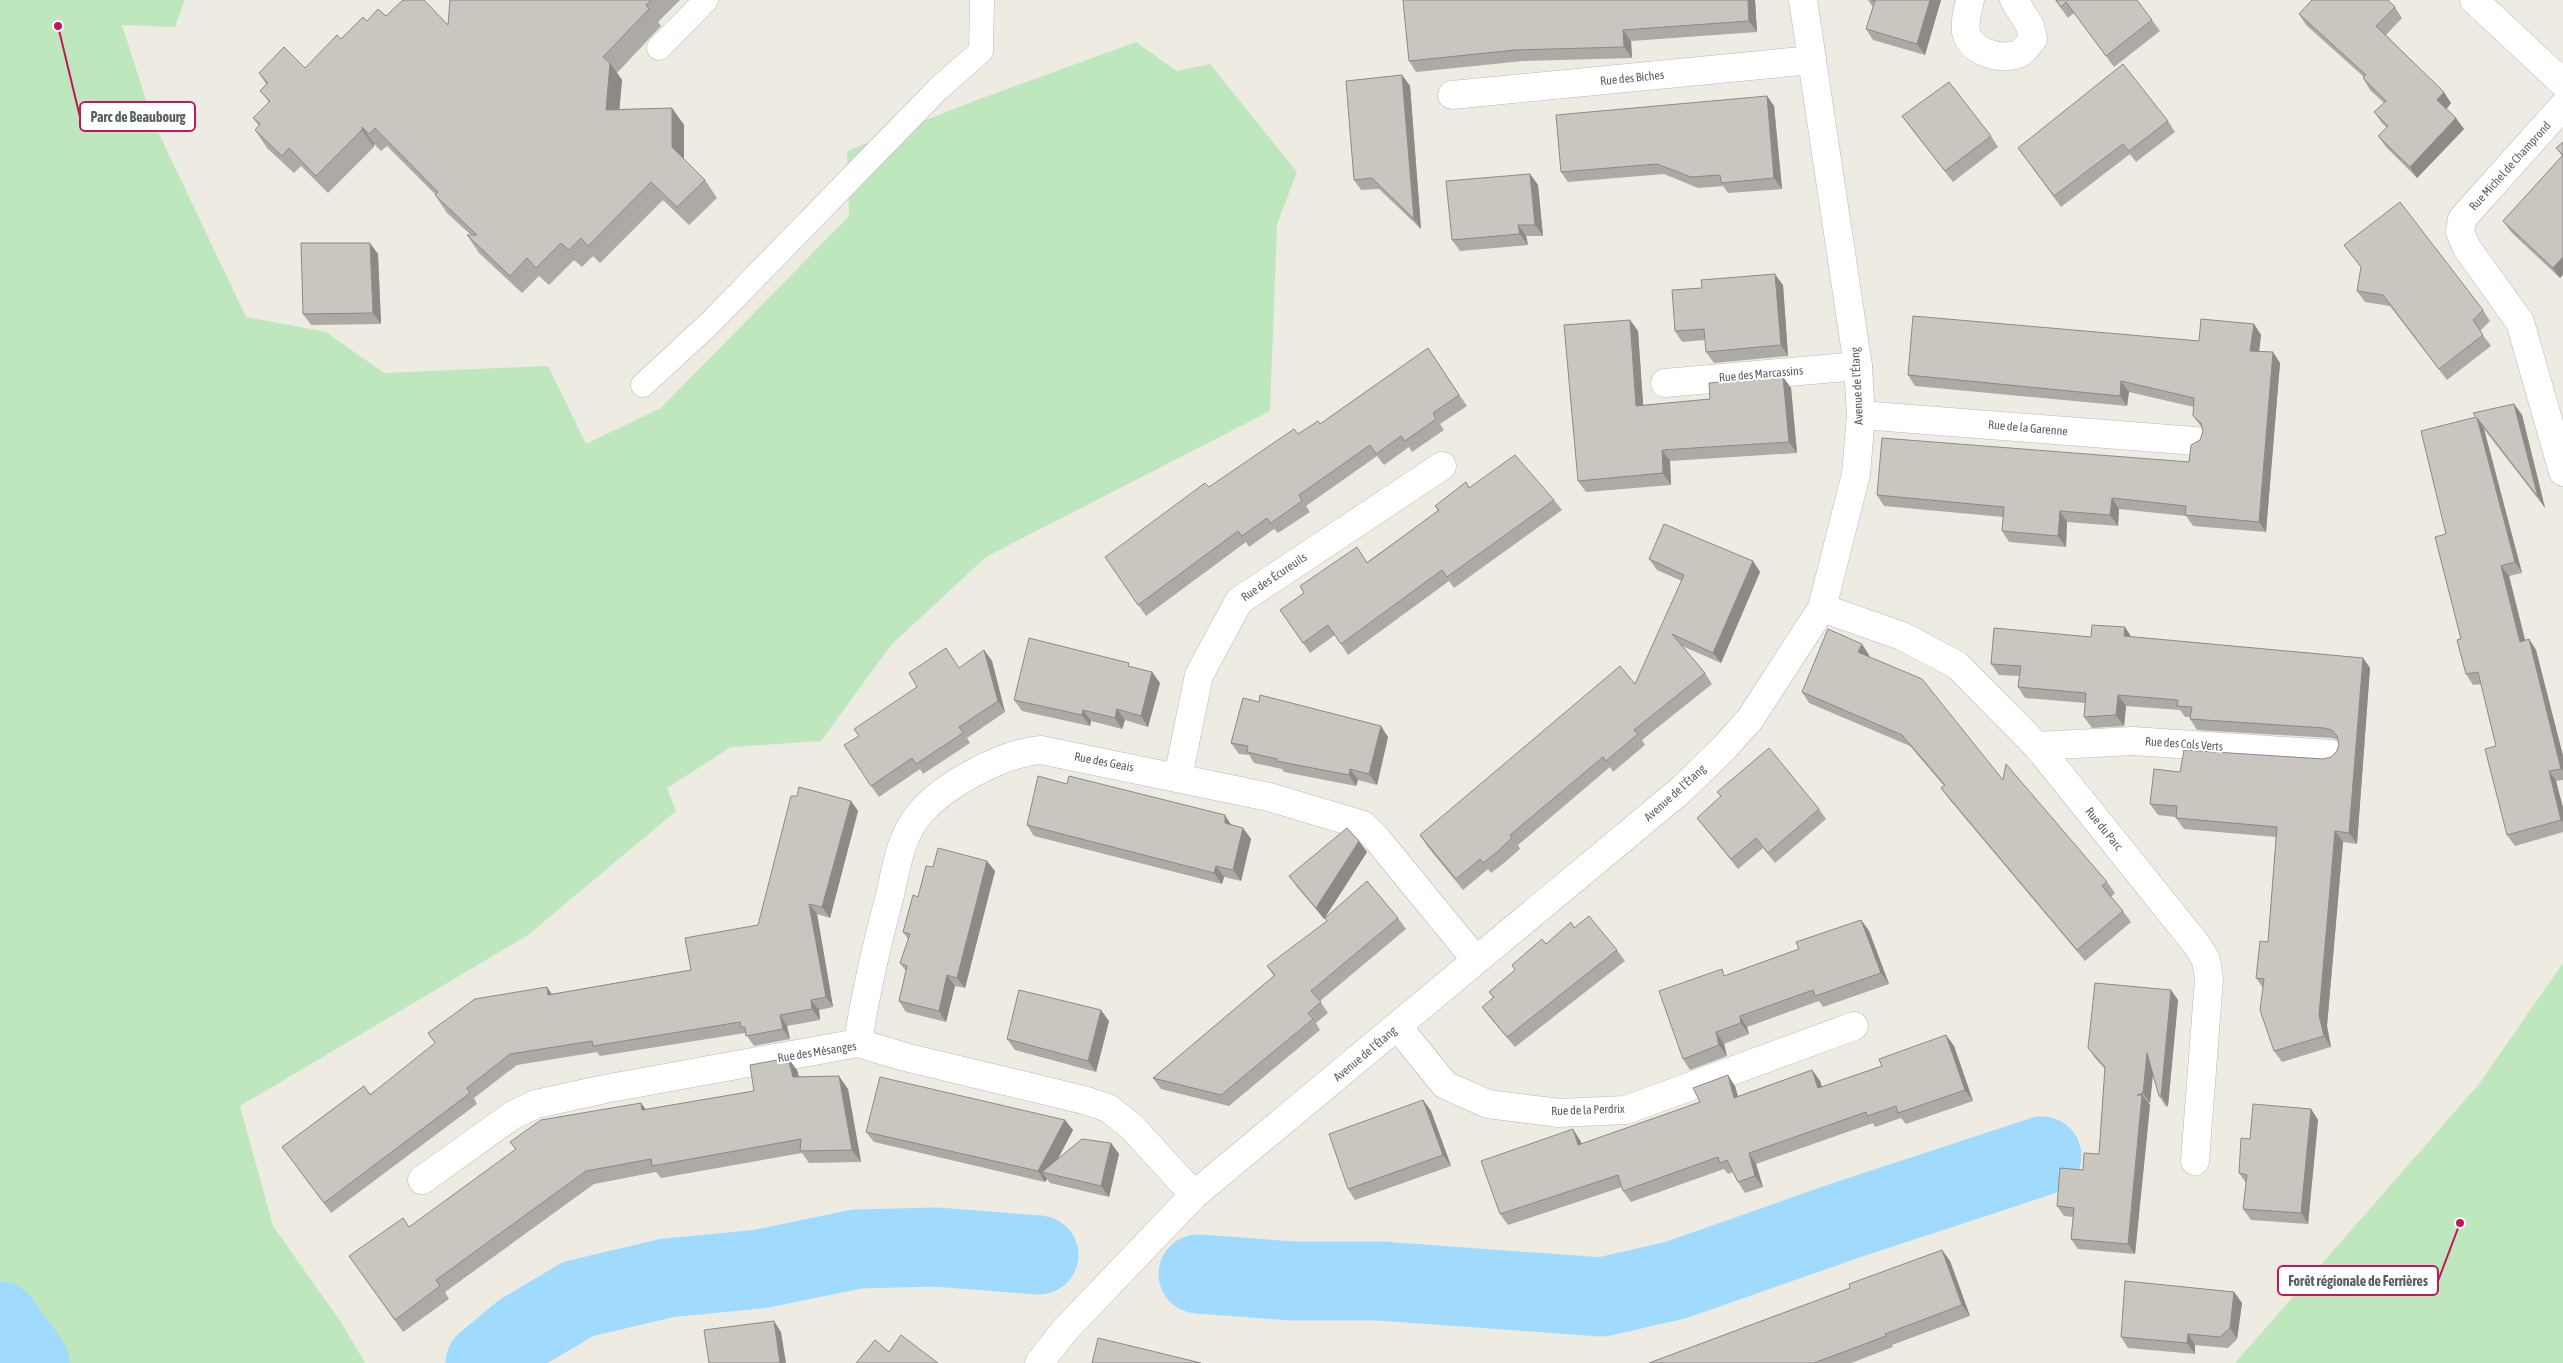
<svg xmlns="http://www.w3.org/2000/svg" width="2563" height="1363" viewBox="0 0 2563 1363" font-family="'Asap Condensed',sans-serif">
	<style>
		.green { fill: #bfe7be }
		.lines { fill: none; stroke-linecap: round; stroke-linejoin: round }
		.river { stroke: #a1daff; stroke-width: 79 }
		.service-casing { stroke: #b5b9bd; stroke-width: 25 }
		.minor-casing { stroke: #b5b9bd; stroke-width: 29 }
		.service { stroke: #fff; stroke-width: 24 }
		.minor { stroke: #fff; stroke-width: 28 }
		.wall { fill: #ada9a4 }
		.shaded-wall { fill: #8d8a86 }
		.building { fill: #c9c5bf; stroke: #8d8a86 }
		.labels { text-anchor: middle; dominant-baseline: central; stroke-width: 4; stroke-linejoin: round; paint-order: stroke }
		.street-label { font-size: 12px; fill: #5b5f64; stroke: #fff }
		.leader { fill: none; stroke: #c2185b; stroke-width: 2 }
		.callout-dot { fill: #c2185b; stroke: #fff; stroke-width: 2 }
		.callout { fill: #fff; stroke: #c2185b; stroke-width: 2 }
		.callout-label { font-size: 14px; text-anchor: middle; font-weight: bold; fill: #5b5f64 }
	</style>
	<rect width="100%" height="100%" fill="#eeebe2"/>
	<g class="green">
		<path d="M 0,0 L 185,0 L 175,27 L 122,25 L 152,119 L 246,317 L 326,332 L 384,373 L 548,366 L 586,444 L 661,408 L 849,216 L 847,151 L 977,100 L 1136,42 L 1177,71 L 1210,64 L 1297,172 L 1277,224 L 1270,411 L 986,557 L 891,645 L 821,741 L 731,747 L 667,788 L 676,811 L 528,935 L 240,1106 L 273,1226 L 341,1322 L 365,1363 L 0,1363 Z"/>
		<path d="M 2563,963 L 2563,1363 L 2235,1363 L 2479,1084 Z"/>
	</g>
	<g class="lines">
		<g class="river">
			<path d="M 1198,1274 L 1293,1281 L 1380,1281 L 1602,1297 L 1676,1280 L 1847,1220 L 2042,1156"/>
			<path d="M 0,1321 L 30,1363"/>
			<path d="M 485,1363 L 521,1333 L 578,1299 L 667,1278 L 760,1269 L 857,1249 L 936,1247 L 1039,1255"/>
		</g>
		<defs>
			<g id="service">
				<path d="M 659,48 L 706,0"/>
				<path d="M 643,385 L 709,324 L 938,89 L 981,51 L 982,0"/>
			</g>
			<g id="minor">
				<path d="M 1970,0 C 1968,9 1964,22 1966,32 C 1970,51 1998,60 2015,55 C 2023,53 2028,45 2033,39 L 2030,26 L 2014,0"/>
				<path d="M 2474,0 L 2563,83"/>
				<path d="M 1452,95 L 1812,60"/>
				<path d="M 2563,106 L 2462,219 L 2460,232 L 2467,248 L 2520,322 L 2563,472"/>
				<path d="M 1665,383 L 1858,366"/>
				<path d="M 1861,415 L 2195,441"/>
				<path d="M 1822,608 L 1902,636 L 1957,665 L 2037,746 L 2197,945 L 2206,960 L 2209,979 L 2195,1161"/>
				<path d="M 2037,746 L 2133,741 L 2331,754"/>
				<path d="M 1178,777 L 1199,675 L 1239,601 L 1442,466"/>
				<path d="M 1398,1027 L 1445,1085 L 1488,1104 L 1559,1113 L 1626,1110 L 1854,1026"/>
				<path d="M 858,1043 C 865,993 877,944 890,895 C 896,869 900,839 917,817 C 941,786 1002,753 1041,750 L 1269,797 L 1363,825 L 1377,839 L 1476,960"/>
				<path d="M 422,1180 L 513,1115 L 536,1104 L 605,1089 L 858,1043 L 905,1057 L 1084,1100 L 1108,1108 L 1132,1127 L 1194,1195"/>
				<path d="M 1039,1363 L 1065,1330 L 1194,1195 L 1681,790 L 1724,748 L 1750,719 L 1822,608 L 1856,474 L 1861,415 L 1858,366 L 1803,0"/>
			</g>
		</defs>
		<use href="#service" class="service-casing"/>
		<use href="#minor" class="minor-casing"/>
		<use href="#service" class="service"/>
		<use href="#minor" class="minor"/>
	</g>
	<g class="wall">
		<path d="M 450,0 L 680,0 L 658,22 L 661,26 L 617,73 L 622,80 L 619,109 L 672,108 L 684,125 L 684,159 L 705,180 L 717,198 L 689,225 L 663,200 L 600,263 L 593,256 L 582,267 L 574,260 L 549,285 L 539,276 L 522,293 L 479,253 L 467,235 L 471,235 L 447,213 L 435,195 L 436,195 L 387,146 L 381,151 L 374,144 L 374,147 L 328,193 L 301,166 L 294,173 L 267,148 L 255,130 L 259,126 L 253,118 L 269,102 L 260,91 L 266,84 L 259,73 L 305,68 L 341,39 L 367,21 L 386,16 L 448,25 Z"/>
		<path d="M 1403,0 L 1755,0 L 1757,32 L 1631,41 L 1632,58 L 1523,61 L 1416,72 L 1409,61 Z"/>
		<path d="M 1868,0 L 1941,0 L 1925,55 L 1873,40 L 1866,29 L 1873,7 Z"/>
		<path d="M 2055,0 L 2152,20 L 2160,31 L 2114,67 L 2074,13 L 2068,18 Z"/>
		<path d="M 2395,7 L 2402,18 L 2386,35 L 2451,103 L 2446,109 L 2464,129 L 2417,178 L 2386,147 L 2378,136 L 2387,128 L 2382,123 L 2374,112 L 2384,103 L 2370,90 L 2363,78 L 2364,77 L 2306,25 L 2299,14 Z"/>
		<path d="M 1402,75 L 1410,86 L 1421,229 L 1379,189 L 1361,190 L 1354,180 Z"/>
		<path d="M 1767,96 L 1774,106 L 1782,189 L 1728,193 L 1723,186 L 1698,188 L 1664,174 L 1568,182 L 1561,172 Z"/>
		<path d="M 1902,116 L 1991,136 L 1998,147 L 1953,182 L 1910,127 Z"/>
		<path d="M 2168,121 L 2175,132 L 2136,162 L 2130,154 L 2061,207 L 2018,148 Z"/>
		<path d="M 2563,142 L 2560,278 L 2511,232 L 2503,221 L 2562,156 L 2556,148 Z"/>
		<path d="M 1530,174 L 1538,185 L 1543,236 L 1526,236 L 1528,245 L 1460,251 L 1452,240 Z"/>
		<path d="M 2344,245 L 2483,310 L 2490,321 L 2480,331 L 2491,346 L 2447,380 L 2390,306 L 2365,302 L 2357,291 L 2361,267 Z"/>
		<path d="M 378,254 L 381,324 L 311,325 L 303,314 Z"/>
		<path d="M 1783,285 L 1788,356 L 1714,363 L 1706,352 L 1705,340 L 1682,342 L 1675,331 L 1702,288 Z"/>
		<path d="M 1630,320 L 1638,331 L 1643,405 L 1710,399 L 1783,377 L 1791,388 L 1797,453 L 1670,461 L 1671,485 L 1586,492 L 1578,481 Z"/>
		<path d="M 2254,324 L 2261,335 L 2259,351 L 2280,363 L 2266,532 L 2193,526 L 2186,516 L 2119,509 L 2118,526 L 2067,522 L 2066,547 L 2009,542 L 2002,531 L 2003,517 L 1884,506 L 1877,495 L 2189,462 L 2200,440 L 2203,431 L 2203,429 L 2193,416 L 2194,407 L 2129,392 L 2127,406 L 1915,386 L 1908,375 L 2199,341 Z"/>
		<path d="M 1428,348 L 1467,406 L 1440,424 L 1444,430 L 1412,452 L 1409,447 L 1384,465 L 1377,456 L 1306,506 L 1310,512 L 1278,533 L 1274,529 L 1249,547 L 1246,542 L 1146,616 L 1105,557 L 1209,487 L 1298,434 L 1320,424 Z"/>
		<path d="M 2514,404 L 2522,415 L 2545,508 L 2484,429 L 2522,573 L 2509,576 L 2525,640 L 2529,639 L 2536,650 L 2563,756 L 2563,780 L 2556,781 L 2563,808 L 2563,832 L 2515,846 L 2507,835 L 2496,746 L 2481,684 L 2473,685 L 2466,674 L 2446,534 L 2476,418 Z"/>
		<path d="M 1466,482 L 1470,488 L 1554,500 L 1562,510 L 1454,588 L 1449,581 L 1348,655 L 1335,635 L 1310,653 L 1280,610 L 1304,593 L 1367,562 L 1438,511 L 1435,506 Z"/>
		<path d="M 1649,559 L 1753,561 L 1760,572 L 1721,663 L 1682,646 L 1705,673 L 1712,684 L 1642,740 L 1645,745 L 1613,772 L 1610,767 L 1518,845 L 1520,849 L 1504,863 L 1491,873 L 1488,869 L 1463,890 L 1427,846 L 1420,835 L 1635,684 L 1682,581 L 1657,570 Z"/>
		<path d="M 2125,627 L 2131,637 L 2363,658 L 2370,668 L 2357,844 L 2343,842 L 2327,1026 L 2331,1047 L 2282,1062 L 2274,1051 L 2263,988 L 2256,978 L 2268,942 L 2276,837 L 2184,829 L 2176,818 L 2176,817 L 2158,815 L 2150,804 L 2180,772 L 2323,759 L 2331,757 L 2337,751 L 2339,744 L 2338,740 L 2332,738 L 2197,730 L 2190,719 L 2190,717 L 2185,717 L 2180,710 L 2126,706 L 2124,726 L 2092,728 L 2084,717 L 2085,703 L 2025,698 L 2018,687 L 2019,676 L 1999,675 L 1991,664 Z"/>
		<path d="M 984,650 L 992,661 L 1005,712 L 967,738 L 970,743 L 923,774 L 920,769 L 879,797 L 871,786 L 960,668 Z"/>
		<path d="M 1869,655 L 1869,656 L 2003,780 L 2107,882 L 2115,893 L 2111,897 L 2123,911 L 2131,922 L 2085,961 L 1949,799 L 1941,788 L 1944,786 L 1910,746 L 1809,703 L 1802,692 Z"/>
		<path d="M 1131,667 L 1152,672 L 1160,683 L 1148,727 L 1125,720 L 1122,729 L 1091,721 L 1090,726 L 1022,711 L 1014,700 Z"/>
		<path d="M 1388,737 L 1377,785 L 1358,780 L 1356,786 L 1284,772 L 1282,769 L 1254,763 L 1249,755 L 1239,754 L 1231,743 Z"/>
		<path d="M 1067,784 L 1243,828 L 1251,839 L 1241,881 L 1224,877 L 1222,884 L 1034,836 L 1027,825 Z"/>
		<path d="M 1717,792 L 1819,809 L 1826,819 L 1775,863 L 1763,848 L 1738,869 L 1705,828 L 1697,818 L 1721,797 Z"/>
		<path d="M 851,801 L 858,811 L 830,918 L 817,914 L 833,1007 L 819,1010 L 820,1020 L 787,1026 L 790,1039 L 754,1046 L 745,1033 L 600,1056 L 597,1052 L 517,1065 L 474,1098 L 477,1104 L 331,1213 L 282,1147 L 364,1086 L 370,1094 L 547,987 L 552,994 L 691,970 L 758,925 Z"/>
		<path d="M 1367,852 L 1324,919 L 1297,887 L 1289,876 Z"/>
		<path d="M 933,867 L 995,871 L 965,988 L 955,986 L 946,1022 L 906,1012 L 899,1001 L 906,971 L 900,963 L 908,939 L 903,932 L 918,897 Z"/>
		<path d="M 1398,918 L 1406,929 L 1320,1001 L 1328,1013 L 1316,1023 L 1320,1030 L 1229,1106 L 1161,1089 L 1153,1078 L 1274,976 L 1267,966 Z"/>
		<path d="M 1861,920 L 1869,931 L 1889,984 L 1823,1007 L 1819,1001 L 1747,1027 L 1749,1034 L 1724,1044 L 1727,1056 L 1690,1070 L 1683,1059 L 1727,975 L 1799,949 Z"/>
		<path d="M 1574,928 L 1617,950 L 1625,961 L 1515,1047 L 1490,1018 L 1482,1007 L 1493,998 L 1489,992 L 1546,944 Z"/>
		<path d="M 2178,1000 L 2168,1106 L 2166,1107 L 2159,1096 L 2153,1074 L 2150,1103 L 2148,1104 L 2150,1105 L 2135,1254 L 2078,1249 L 2071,1239 L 2073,1217 L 2064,1216 L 2057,1206 L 2083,1170 L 2099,1154 L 2105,1069 L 2095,1058 L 2088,1048 Z"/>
		<path d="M 1109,1021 L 1096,1072 L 1015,1050 L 1007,1039 Z"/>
		<path d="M 1946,1035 L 1954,1046 L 1973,1101 L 1906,1124 L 1901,1118 L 1875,1127 L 1873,1123 L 1756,1164 L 1763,1187 L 1745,1193 L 1738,1182 L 1733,1172 L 1728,1174 L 1724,1169 L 1631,1202 L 1623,1191 L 1622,1187 L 1508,1225 L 1500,1214 L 1580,1140 L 1582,1144 L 1700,1102 L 1735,1086 L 1738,1096 L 1812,1070 L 1820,1081 L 1822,1087 L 1882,1066 Z"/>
		<path d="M 797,1070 L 799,1076 L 848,1089 L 861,1162 L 809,1163 L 802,1153 L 661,1178 L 656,1172 L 594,1184 L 445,1292 L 449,1299 L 403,1332 L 349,1256 L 410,1227 L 516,1150 L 510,1142 L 641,1103 L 646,1110 L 754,1091 Z"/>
		<path d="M 1423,1100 L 1431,1111 L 1451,1166 L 1355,1200 L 1348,1189 Z"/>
		<path d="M 2311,1109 L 2318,1120 L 2308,1224 L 2251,1220 L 2243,1209 L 2246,1183 L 2239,1173 L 2250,1139 Z"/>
		<path d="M 1065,1120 L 1073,1130 L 1057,1160 L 1111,1143 L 1119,1154 L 1109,1197 L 1050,1183 L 1047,1179 L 1045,1182 L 874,1142 L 866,1132 Z"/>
		<path d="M 1942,1250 L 1950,1261 L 1970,1316 L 1892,1345 L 1893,1347 L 1851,1363 L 1649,1363 L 1850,1288 Z"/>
		<path d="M 2234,1292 L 2242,1303 L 2237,1339 L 2228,1348 L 2195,1345 L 2195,1354 L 2128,1348 L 2121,1337 Z"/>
	</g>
	<g class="shaded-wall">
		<path d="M 1748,0 L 1755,0 L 1757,32 L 1749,21 Z"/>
		<path d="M 1930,0 L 1941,0 L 1925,55 L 1917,44 Z"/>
		<path d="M 1623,30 L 1631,41 L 1632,58 L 1624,47 Z"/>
		<path d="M 610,63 L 622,80 L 618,127 L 606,110 Z"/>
		<path d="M 1402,75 L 1410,86 L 1421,229 L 1414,219 Z"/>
		<path d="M 2444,92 L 2451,103 L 2445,111 L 2437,100 Z"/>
		<path d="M 1767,96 L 1774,106 L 1782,189 L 1774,178 Z"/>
		<path d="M 672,108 L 684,125 L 684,164 L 672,147 Z"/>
		<path d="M 2456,118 L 2464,129 L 2417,178 L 2410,167 Z"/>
		<path d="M 362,127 L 374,144 L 374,147 L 362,130 Z"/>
		<path d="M 1530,174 L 1538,185 L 1543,236 L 1535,225 Z"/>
		<path d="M 1518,225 L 1526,236 L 1528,245 L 1520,234 Z"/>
		<path d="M 370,243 L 378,254 L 381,324 L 373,313 Z"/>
		<path d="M 2563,257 L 2563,275 L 2560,278 L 2553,268 Z"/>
		<path d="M 1775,274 L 1783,285 L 1788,356 L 1781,345 Z"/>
		<path d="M 1630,320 L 1638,331 L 1644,417 L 1636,406 Z"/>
		<path d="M 2254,324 L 2261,335 L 2258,361 L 2250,351 Z"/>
		<path d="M 2273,352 L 2280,363 L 2266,532 L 2259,522 Z"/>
		<path d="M 1783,377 L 1791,388 L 1797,453 L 1789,442 Z"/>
		<path d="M 2121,381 L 2129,392 L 2127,406 L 2120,396 Z"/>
		<path d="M 2514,404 L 2522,415 L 2545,508 L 2538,497 Z"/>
		<path d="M 2477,418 L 2484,429 L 2522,573 L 2515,562 Z"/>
		<path d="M 1662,450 L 1670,461 L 1671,485 L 1663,473 Z"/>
		<path d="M 2112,498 L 2119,509 L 2118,526 L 2110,515 Z"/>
		<path d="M 2060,511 L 2067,522 L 2066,547 L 2058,536 Z"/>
		<path d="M 1753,561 L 1760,572 L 1721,663 L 1713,653 Z"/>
		<path d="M 2501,566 L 2509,576 L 2528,652 L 2520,642 Z"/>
		<path d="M 2125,627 L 2132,638 L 2124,636 Z"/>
		<path d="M 2529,639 L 2536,650 L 2563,756 L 2563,771 L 2561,769 Z"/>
		<path d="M 1862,644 L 1869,655 L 1866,663 L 1858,652 Z"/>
		<path d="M 984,650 L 992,661 L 1005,712 L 998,701 Z"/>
		<path d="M 2363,658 L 2370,668 L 2357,844 L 2349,833 Z"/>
		<path d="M 1152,672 L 1160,683 L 1148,727 L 1141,716 Z"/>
		<path d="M 2118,695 L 2126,706 L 2124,726 L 2116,715 Z"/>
		<path d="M 1117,709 L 1125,720 L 1122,729 L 1115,718 Z"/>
		<path d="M 1083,710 L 1091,721 L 1090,726 L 1082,715 Z"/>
		<path d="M 1381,726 L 1388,737 L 1377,785 L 1369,774 Z"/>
		<path d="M 1350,769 L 1358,780 L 1356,786 L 1349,775 Z"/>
		<path d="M 2549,771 L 2556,781 L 2563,808 L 2563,822 L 2561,820 Z"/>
		<path d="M 851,801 L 858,811 L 830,918 L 822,907 Z"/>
		<path d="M 1225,815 L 1232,826 L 1225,823 Z"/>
		<path d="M 1243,828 L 1251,839 L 1241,881 L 1233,870 Z"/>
		<path d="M 2335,831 L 2343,842 L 2327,1026 L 2331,1047 L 2324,1036 L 2319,1015 Z"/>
		<path d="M 1359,841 L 1367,852 L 1324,919 L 1316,908 Z"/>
		<path d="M 987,861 L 995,871 L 965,988 L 957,978 Z"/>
		<path d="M 1216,866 L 1224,877 L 1222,884 L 1214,873 Z"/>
		<path d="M 809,904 L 817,914 L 833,1007 L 826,997 Z"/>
		<path d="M 1861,920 L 1869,931 L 1889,984 L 1881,973 Z"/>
		<path d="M 947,975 L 955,986 L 946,1022 L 939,1011 Z"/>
		<path d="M 547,987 L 554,998 L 548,995 Z"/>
		<path d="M 2171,990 L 2178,1000 L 2168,1106 L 2161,1096 Z"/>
		<path d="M 811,1000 L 819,1010 L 820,1020 L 812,1009 Z"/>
		<path d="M 1101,1010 L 1109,1021 L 1096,1072 L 1088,1061 Z"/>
		<path d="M 780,1015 L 787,1026 L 790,1039 L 783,1029 Z"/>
		<path d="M 1740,1016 L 1747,1027 L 1749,1034 L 1741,1023 Z"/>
		<path d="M 1716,1032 L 1724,1044 L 1727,1056 L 1719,1045 Z"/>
		<path d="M 1946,1035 L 1954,1046 L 1973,1101 L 1965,1090 Z"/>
		<path d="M 2147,1053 L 2154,1064 L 2150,1103 L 2143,1093 Z"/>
		<path d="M 788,1058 L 797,1070 L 801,1089 L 793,1077 Z"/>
		<path d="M 1812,1070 L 1820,1081 L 1826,1099 L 1818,1088 Z"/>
		<path d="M 1728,1075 L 1735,1086 L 1741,1109 L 1734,1098 Z"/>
		<path d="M 839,1076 L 848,1089 L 861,1162 L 852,1150 Z"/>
		<path d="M 2142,1095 L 2150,1105 L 2135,1254 L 2128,1244 Z"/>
		<path d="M 1423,1100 L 1431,1111 L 1451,1166 L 1443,1155 Z"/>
		<path d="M 641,1103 L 650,1115 L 642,1110 Z"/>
		<path d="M 2311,1109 L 2318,1120 L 2308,1224 L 2301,1213 Z"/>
		<path d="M 1065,1120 L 1073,1130 L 1050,1174 L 1042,1172 L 1047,1179 L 1045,1182 L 1038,1171 Z"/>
		<path d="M 1573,1129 L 1580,1140 L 1586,1156 L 1578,1145 Z"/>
		<path d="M 1111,1143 L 1119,1154 L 1109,1197 L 1101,1186 Z"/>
		<path d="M 1749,1153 L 1756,1164 L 1763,1187 L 1755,1176 Z"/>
		<path d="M 1942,1250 L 1950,1261 L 1970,1316 L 1962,1305 Z"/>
		<path d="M 2234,1292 L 2242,1303 L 2237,1339 L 2230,1328 Z"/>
		<path d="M 774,1321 L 781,1332 L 786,1363 L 780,1363 Z"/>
		<path d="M 2188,1334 L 2195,1345 L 2195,1354 L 2187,1343 Z"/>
	</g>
	<g class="building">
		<path d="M 403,0 L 424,0 L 448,25 L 450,0 L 651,0 L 646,5 L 649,9 L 603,57 L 610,63 L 606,110 L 672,108 L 672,147 L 705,180 L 677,207 L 651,182 L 588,246 L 581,238 L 569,250 L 561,243 L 536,268 L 527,258 L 510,276 L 467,235 L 477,235 L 435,195 L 438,192 L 375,128 L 369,134 L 362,127 L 362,130 L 316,176 L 289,148 L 282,156 L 255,130 L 260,124 L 253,118 L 270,101 L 260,91 L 268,83 L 259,73 L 284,47 L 305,68 L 337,35 L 341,39 L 363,17 L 367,21 L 378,9 L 386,16 Z"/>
		<path d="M 1403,0 L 1748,0 L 1749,21 L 1623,30 L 1624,47 L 1515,50 L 1409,61 Z"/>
		<path d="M 1872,0 L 1930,0 L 1917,44 L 1866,29 L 1875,1 Z"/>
		<path d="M 2056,0 L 2137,0 L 2152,20 L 2106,56 L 2066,2 L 2061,7 Z"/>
		<path d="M 2312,0 L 2388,0 L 2395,7 L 2376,26 L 2444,92 L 2437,100 L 2456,118 L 2410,167 L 2378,136 L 2388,126 L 2374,112 L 2386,101 L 2363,78 L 2366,75 L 2299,14 Z"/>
		<path d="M 2123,64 L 2168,121 L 2129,151 L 2123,144 L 2054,196 L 2018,148 Z"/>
		<path d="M 1402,75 L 1414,219 L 1372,178 L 1354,180 L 1346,81 Z"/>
		<path d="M 1949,82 L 1991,136 L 1945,171 L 1902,116 Z"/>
		<path d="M 1767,96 L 1774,178 L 1721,183 L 1720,175 L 1691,177 L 1657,164 L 1561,172 L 1556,115 Z"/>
		<path d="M 2563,142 L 2563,155 L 2556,148 Z"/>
		<path d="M 2563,155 L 2563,257 L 2553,268 L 2503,221 Z"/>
		<path d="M 1530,174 L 1535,225 L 1518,225 L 1520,234 L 1452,240 L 1446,181 Z"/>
		<path d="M 2400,202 L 2483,310 L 2473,320 L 2483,335 L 2439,369 L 2383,295 L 2357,291 L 2361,267 L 2344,245 Z"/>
		<path d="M 301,243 L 370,243 L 373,313 L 303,314 Z"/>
		<path d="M 1775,274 L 1781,345 L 1706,352 L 1704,329 L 1675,331 L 1672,290 L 1702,288 L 1701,280 Z"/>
		<path d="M 1913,316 L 2199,341 L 2201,319 L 2254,324 L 2250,351 L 2273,352 L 2259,522 L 2185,515 L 2186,506 L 2112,498 L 2110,515 L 2060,511 L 2058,536 L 2002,531 L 2004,507 L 1877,495 L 1882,438 L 2189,462 L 2191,445 L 2200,440 L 2203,431 L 2201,423 L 2193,416 L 2194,398 L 2121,381 L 2120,396 L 1908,375 Z"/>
		<path d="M 1630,320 L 1636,406 L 1710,399 L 1709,383 L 1783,377 L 1789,442 L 1662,450 L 1663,473 L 1578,481 L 1564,325 Z"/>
		<path d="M 1428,348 L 1459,395 L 1433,413 L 1436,419 L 1405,441 L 1401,436 L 1376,454 L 1370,445 L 1299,495 L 1302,501 L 1271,523 L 1267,518 L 1242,536 L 1238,531 L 1138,605 L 1105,557 L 1205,483 L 1209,487 L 1294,429 L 1298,434 L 1318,421 L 1320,424 Z"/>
		<path d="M 2514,404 L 2538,497 L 2477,418 L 2515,562 L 2501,566 L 2520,642 L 2529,639 L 2561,769 L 2549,771 L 2561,820 L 2507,835 L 2485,749 L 2496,746 L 2478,672 L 2466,674 L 2457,640 L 2461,639 L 2435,537 L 2446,534 L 2421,431 L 2476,417 L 2473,413 Z"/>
		<path d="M 1515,455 L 1554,500 L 1447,577 L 1442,570 L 1341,644 L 1328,625 L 1303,643 L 1280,610 L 1304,593 L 1300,586 L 1357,547 L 1367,563 L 1439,510 L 1435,506 L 1466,482 L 1469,488 Z"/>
		<path d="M 1664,524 L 1753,561 L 1713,653 L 1672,634 L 1705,673 L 1634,730 L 1638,734 L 1606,761 L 1603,757 L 1510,835 L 1512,838 L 1497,852 L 1483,863 L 1480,859 L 1456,879 L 1420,835 L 1620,666 L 1635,684 L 1684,575 L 1649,559 Z"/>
		<path d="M 2092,625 L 2125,627 L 2124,636 L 2363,658 L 2349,833 L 2335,831 L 2319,1015 L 2324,1036 L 2274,1051 L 2260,1010 L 2264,979 L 2256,978 L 2260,941 L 2268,942 L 2277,827 L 2176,818 L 2177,806 L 2150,804 L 2154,769 L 2180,772 L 2184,750 L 2323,759 L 2331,757 L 2337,751 L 2339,744 L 2337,736 L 2332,730 L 2324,728 L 2190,719 L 2192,707 L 2177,706 L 2178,700 L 2118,695 L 2116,715 L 2084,717 L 2086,693 L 2018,687 L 2021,666 L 1991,664 L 1994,628 L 2091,637 Z"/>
		<path d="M 1828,629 L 1862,644 L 1858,652 L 1922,679 L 2003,780 L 2006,764 L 2107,882 L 2102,886 L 2123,911 L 2077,950 L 1941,788 L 1945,785 L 1902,735 L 1802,692 Z"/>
		<path d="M 1029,638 L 1129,663 L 1128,666 L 1152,672 L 1141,716 L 1117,709 L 1115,718 L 1083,710 L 1082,715 L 1014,700 Z"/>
		<path d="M 946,648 L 959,668 L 984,650 L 998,701 L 959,727 L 963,733 L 916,764 L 912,758 L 871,786 L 844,745 L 859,736 L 854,729 L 917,687 L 909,673 Z"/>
		<path d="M 1260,695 L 1381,726 L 1369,774 L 1350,769 L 1349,775 L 1276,761 L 1277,759 L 1247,752 L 1248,746 L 1231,743 L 1243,698 L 1259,702 Z"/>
		<path d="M 1769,748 L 1819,809 L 1768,853 L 1756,838 L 1731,859 L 1697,818 L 1721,796 L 1717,792 Z"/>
		<path d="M 1038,776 L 1067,784 L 1069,776 L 1225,815 L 1225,823 L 1243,828 L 1233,870 L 1216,866 L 1214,873 L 1027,825 Z"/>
		<path d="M 799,787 L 851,801 L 822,907 L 809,904 L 826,997 L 811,1000 L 812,1009 L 780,1015 L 783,1029 L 746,1036 L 745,1027 L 741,1027 L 740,1022 L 593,1046 L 592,1041 L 510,1054 L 467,1088 L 470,1093 L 324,1203 L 282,1147 L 364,1086 L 370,1095 L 435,1043 L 428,1033 L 475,999 L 547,987 L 548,995 L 691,970 L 685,938 L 758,925 L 791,796 L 797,796 Z"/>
		<path d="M 1347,828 L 1359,841 L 1316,908 L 1289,876 Z"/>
		<path d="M 938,848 L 987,861 L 957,978 L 947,975 L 939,1011 L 899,1001 L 907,966 L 900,963 L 910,934 L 903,932 L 913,895 L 918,897 L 926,866 L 933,867 Z"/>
		<path d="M 1367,881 L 1398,918 L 1311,991 L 1321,1002 L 1308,1013 L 1313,1019 L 1221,1095 L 1153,1078 L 1275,975 L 1267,966 L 1327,921 L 1325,918 Z"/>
		<path d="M 1589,916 L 1617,950 L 1507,1037 L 1482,1007 L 1494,997 L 1489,992 L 1515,970 L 1512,965 L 1542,939 L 1546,944 L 1571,922 L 1574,928 Z"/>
		<path d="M 1861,920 L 1881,973 L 1815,996 L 1813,990 L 1740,1016 L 1741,1023 L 1716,1032 L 1719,1045 L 1683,1059 L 1659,991 L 1722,969 L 1724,976 L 1799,949 L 1796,942 Z"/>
		<path d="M 2095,983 L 2171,990 L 2161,1096 L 2159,1096 L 2147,1053 L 2143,1093 L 2137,1095 L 2142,1095 L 2128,1244 L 2071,1239 L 2074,1208 L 2057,1206 L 2060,1168 L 2083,1170 L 2084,1153 L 2099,1154 L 2105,1067 L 2088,1048 Z"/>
		<path d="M 1019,990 L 1101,1010 L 1088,1061 L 1007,1039 Z"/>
		<path d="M 1946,1035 L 1965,1090 L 1898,1113 L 1896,1106 L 1867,1116 L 1866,1112 L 1749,1153 L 1755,1176 L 1738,1182 L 1727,1160 L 1720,1163 L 1718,1157 L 1623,1191 L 1618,1175 L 1500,1214 L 1481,1161 L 1573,1129 L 1578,1145 L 1700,1102 L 1693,1088 L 1728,1075 L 1734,1098 L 1812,1070 L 1818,1088 L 1882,1066 L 1879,1059 Z"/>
		<path d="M 788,1058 L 793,1077 L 839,1076 L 852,1150 L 800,1151 L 801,1139 L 652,1166 L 651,1159 L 586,1171 L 436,1280 L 440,1286 L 395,1320 L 349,1256 L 403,1218 L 409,1227 L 516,1149 L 510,1142 L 541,1120 L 641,1103 L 642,1110 L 754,1091 L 750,1065 Z"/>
		<path d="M 880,1077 L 1065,1120 L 1038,1171 L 866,1132 Z"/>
		<path d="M 1423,1100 L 1443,1155 L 1348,1189 L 1329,1134 Z"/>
		<path d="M 2253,1104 L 2311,1109 L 2301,1213 L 2243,1209 L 2247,1175 L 2239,1173 L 2241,1138 L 2250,1139 Z"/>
		<path d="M 1082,1139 L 1111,1143 L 1101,1186 L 1042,1172 Z"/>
		<path d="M 1942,1250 L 1962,1305 L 1885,1334 L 1886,1336 L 1814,1363 L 1649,1363 L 1850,1288 L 1849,1284 Z"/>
		<path d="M 2125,1281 L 2234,1292 L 2230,1328 L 2220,1337 L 2188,1334 L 2187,1343 L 2121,1337 Z"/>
		<path d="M 774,1321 L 780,1363 L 709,1363 L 704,1330 Z"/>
		<path d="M 901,1335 L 938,1363 L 856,1363 L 875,1340 L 889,1352 Z"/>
		<path d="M 1098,1338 L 1201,1363 L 1092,1363 Z"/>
	</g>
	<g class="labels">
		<g class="street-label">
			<text transform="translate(1632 78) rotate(-6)">Rue des Biches</text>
			<text transform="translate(2510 166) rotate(-48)">Rue Michel de Champrond</text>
			<text transform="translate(1761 374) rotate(-5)">Rue des Marcassins</text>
			<text transform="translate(1857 386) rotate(-93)">Avenue de l'Étang</text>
			<text transform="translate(2028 428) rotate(5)">Rue de la Garenne</text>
			<text transform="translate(1274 577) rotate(-34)">Rue des Écureuils</text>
			<text transform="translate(2184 744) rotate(4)">Rue des Cols Verts</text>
			<text transform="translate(1104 762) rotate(11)">Rue des Geais</text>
			<text transform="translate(1675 793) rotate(-42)">Avenue de l'Étang</text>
			<text transform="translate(2104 829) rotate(51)">Rue du Parc</text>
			<text transform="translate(817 1052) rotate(-9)">Rue des Mésanges</text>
			<text transform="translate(1365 1054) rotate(-40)">Avenue de l'Étang</text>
			<text transform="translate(1588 1110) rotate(-2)">Rue de la Perdrix</text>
		</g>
	</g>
	<path class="leader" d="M58 26L80 117M2460 1223L2438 1281"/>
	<g class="callout-dot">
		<circle cx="58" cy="26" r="5"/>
		<circle cx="2460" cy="1223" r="5"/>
	</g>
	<g class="callout">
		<rect x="80" y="102" width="115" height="29" rx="5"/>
		<rect x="2278" y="1266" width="160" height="29" rx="5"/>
	</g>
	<g class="callout-label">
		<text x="138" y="122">Parc de Beaubourg</text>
		<text x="2358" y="1286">Forêt régionale de Ferrières</text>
	</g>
</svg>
